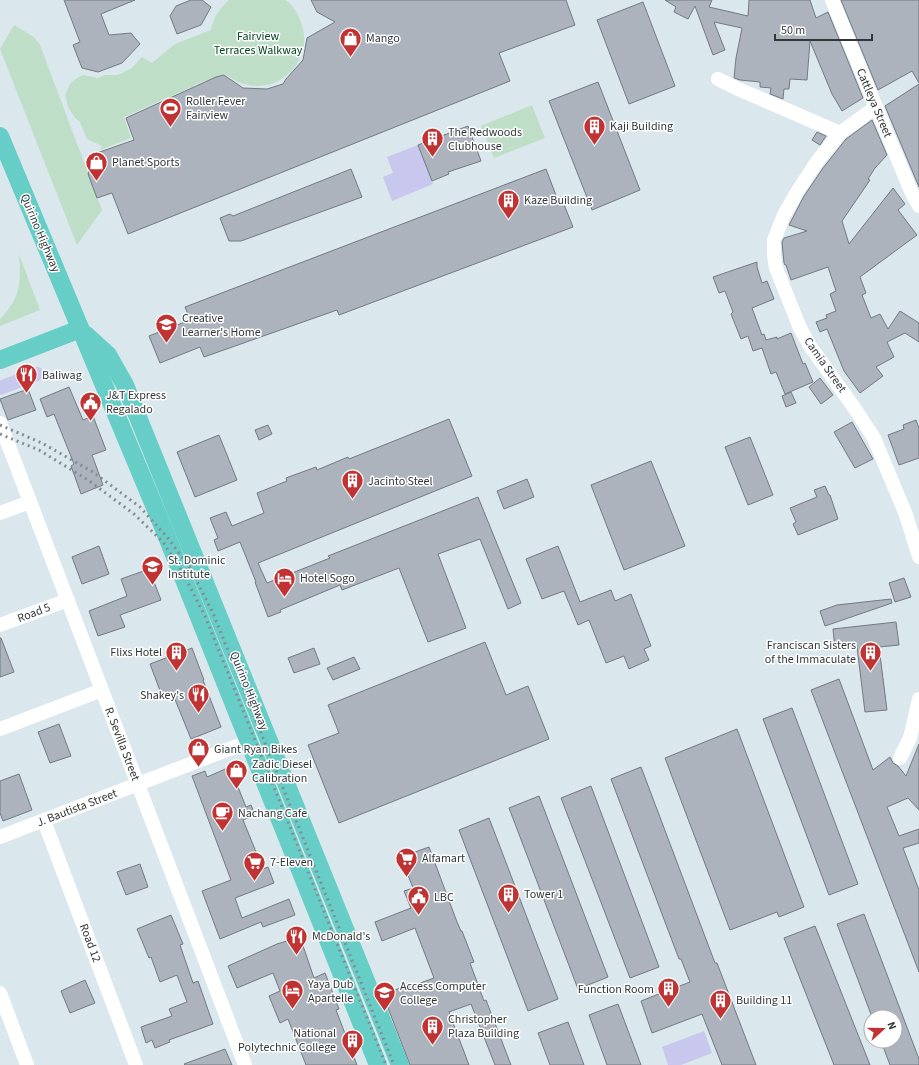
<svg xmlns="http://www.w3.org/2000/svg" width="919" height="1065" viewBox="0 0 919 1065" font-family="'Source Sans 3',sans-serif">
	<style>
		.green { fill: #bedec7 }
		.water { fill: #c8c7ed }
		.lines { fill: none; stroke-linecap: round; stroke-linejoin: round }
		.canal { stroke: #c8c7ed; stroke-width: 14 }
		.building { fill: #acb3bd; stroke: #727982 }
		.minor { stroke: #fff; stroke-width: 14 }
		.major { stroke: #66cdc7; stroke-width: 18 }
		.rail { stroke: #848e92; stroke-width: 3; stroke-dasharray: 2 4; stroke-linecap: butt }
		.labels { text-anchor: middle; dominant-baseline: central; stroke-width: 3; stroke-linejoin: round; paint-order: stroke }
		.park-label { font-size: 12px; fill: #044423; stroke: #fff }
		.poi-label { font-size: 12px; fill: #313739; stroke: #fff; text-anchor: start }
		.street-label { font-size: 12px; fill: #313739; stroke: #fff }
	</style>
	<rect width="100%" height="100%" fill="#dae8ed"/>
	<g class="green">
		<path d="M 229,0 L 285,0 C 293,5 298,13 301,22 C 315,59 279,97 241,83 C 235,81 230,77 225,74 L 194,85 L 194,86 L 124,117 L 131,138 L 100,150 L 102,146 L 87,139 L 80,122 L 75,118 L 68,107 L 65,95 L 70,84 L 77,78 L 83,75 L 98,78 L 105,75 L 118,75 L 132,68 L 142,57 L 152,63 L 175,44 L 211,30 C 213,18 220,8 229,0 Z"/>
		<path d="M 14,25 L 34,37 L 40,45 L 102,210 L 77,245 L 0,49 Z"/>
		<path d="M 532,105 L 545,138 L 494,158 L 481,126 Z"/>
		<path d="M 19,254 L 40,310 L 0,326 L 0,319 C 21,297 21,283 19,254 Z"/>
	</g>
	<g class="water">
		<path d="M 418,145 L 433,184 L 392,201 L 383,177 L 393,173 L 387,157 Z"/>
		<path d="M 704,1031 L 712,1053 L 681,1065 L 668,1065 L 662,1047 Z"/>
	</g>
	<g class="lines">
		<path class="canal" d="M 0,388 L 37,374"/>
	</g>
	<g class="building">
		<path d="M 64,0 L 135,0 L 101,14 L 109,35 L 131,33 L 140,44 L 122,63 L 98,72 L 82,68 L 73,45 L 80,42 Z"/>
		<path d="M 191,0 L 202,0 L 211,7 L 201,25 L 177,34 L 170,16 L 176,6 Z"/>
		<path d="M 311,0 L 566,0 L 575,25 L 499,53 L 510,81 L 128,234 L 112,193 L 97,198 L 88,174 L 97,153 L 134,140 L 126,118 L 216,77 L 224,75 L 243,88 L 267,89 L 283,84 L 286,79 L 303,60 L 307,38 L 335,22 L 317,12 Z"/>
		<path d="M 665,0 L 712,0 L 709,7 L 748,16 L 749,0 L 810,0 L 816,18 L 828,12 L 863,98 L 842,111 L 832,94 L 810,41 L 807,80 L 790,79 L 789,89 L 784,89 L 783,99 L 770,94 L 771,88 L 760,87 L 760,82 L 740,80 L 734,78 L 736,58 L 742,28 L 714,22 L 725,50 L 713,55 L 695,6 L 688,19 L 674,12 L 676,7 Z"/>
		<path d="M 841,0 L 919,0 L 919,83 L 912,71 L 878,90 Z"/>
		<path d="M 643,2 L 675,86 L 629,104 L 597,20 Z"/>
		<path d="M 598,82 L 640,190 L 592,210 L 549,101 Z"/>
		<path d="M 919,84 L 919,187 L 885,106 Z"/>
		<path d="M 872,120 L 887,155 L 875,168 L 868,179 L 870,180 L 842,221 L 849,244 L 893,188 L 905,204 L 898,210 L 917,235 L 860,277 L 866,293 L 862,295 L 871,318 L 880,314 L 888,329 L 900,311 L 919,323 L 919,342 L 905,333 L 887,342 L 894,357 L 876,367 L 883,376 L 860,393 L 844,371 L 827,329 L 820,332 L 816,322 L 827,318 L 826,315 L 836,311 L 830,294 L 836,291 L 828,267 L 791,280 L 786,265 L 785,265 L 784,263 L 782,242 L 784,238 L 807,231 L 789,225 L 804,196 L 823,168 L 846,139 Z"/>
		<path d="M 468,126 L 481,161 L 448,172 L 449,174 L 432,181 L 418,145 Z"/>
		<path d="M 817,132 L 826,136 L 820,145 L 812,140 Z"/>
		<path d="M 351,169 L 362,197 L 241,241 L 229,241 L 220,218 L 230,214 L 233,216 Z"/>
		<path d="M 546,169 L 557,198 L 561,197 L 573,227 L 339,315 L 337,310 L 204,357 L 200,347 L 160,363 L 149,336 L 190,320 L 185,307 Z"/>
		<path d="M 757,262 L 757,267 L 762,283 L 767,281 L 774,299 L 752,308 L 762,335 L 764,334 L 766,340 L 777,337 L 777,339 L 791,333 L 803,364 L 805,363 L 813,382 L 785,394 L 776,372 L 771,374 L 762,348 L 753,351 L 748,336 L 741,339 L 731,314 L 733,312 L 725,291 L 719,293 L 713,277 Z"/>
		<path d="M 820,378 L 833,395 L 821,404 L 809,387 Z"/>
		<path d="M 69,387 L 83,420 L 93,416 L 106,450 L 92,455 L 103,485 L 81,494 L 71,466 L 74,464 L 54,414 L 47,417 L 40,399 Z"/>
		<path d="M 28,389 L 36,410 L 8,420 L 0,399 Z"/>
		<path d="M 791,392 L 796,403 L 786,407 L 782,396 Z"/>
		<path d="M 449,419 L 472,476 L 258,563 L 267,583 L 330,558 L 328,556 L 478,497 L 521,603 L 508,609 L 480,539 L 438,554 L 466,628 L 428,642 L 399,568 L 342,590 L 340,585 L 280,610 L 281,612 L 268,617 L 255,582 L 256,582 L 240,542 L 218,551 L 214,540 L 218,538 L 210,518 L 226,512 L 232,526 L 264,513 L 257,493 L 287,481 L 286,478 L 316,467 L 317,470 L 348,457 L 349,459 Z"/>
		<path d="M 916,420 L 919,428 L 919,458 L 899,465 L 888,435 L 904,429 L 903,425 Z"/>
		<path d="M 852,422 L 873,459 L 855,468 L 834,432 Z"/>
		<path d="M 268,425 L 272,434 L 259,440 L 255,430 Z"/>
		<path d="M 219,435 L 237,480 L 195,497 L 177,452 Z"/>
		<path d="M 750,437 L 773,495 L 748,505 L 725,447 Z"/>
		<path d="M 651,461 L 685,546 L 624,570 L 591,485 Z"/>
		<path d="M 527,479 L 534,497 L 504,509 L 497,491 Z"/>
		<path d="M 825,486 L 829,495 L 830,495 L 838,519 L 798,535 L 793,524 L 796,522 L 790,508 L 817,497 L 814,490 Z"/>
		<path d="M 99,546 L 109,574 L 82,584 L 72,557 Z"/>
		<path d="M 558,546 L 580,602 L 611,590 L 615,601 L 631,594 L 651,646 L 644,649 L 649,660 L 629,669 L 624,656 L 606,663 L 589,620 L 578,625 L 564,591 L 542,599 L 526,559 Z"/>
		<path d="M 149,569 L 161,600 L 120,615 L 125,627 L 98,636 L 89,611 L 127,596 L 121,579 Z"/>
		<path d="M 904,578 L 911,597 L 895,602 L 889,583 Z"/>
		<path d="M 891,599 L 892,603 L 825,626 L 820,611 L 837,605 Z"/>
		<path d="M 896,622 L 899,645 L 879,647 L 887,710 L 865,712 L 857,647 L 835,649 L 833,629 Z"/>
		<path d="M 0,638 L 1,638 L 14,672 L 0,677 Z"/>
		<path d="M 485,642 L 506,695 L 528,686 L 549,739 L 339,823 L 308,745 L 339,733 L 328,705 Z"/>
		<path d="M 192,648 L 204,680 L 203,680 L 221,727 L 191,739 L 172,692 L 162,696 L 150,664 Z"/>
		<path d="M 314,648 L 320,664 L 294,673 L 288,658 Z"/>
		<path d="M 354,657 L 360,669 L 333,680 L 327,668 Z"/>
		<path d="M 839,679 L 873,770 L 890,757 L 893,763 L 898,766 L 906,776 L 919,744 L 919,810 L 908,798 L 887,807 L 899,836 L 919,829 L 919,843 L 903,848 L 919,890 L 919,972 L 811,690 Z"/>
		<path d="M 792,708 L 858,884 L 829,895 L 763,719 Z"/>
		<path d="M 59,724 L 71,756 L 50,763 L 38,732 Z"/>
		<path d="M 737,729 L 804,907 L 779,917 L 777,912 L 730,930 L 665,758 Z"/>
		<path d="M 230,767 L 246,807 L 251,805 L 255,815 L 243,820 L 263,869 L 268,867 L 274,883 L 235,898 L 242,918 L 289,899 L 295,915 L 263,927 L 261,922 L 220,939 L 202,891 L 231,880 L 192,776 L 205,771 L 207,777 Z"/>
		<path d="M 641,767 L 715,963 L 717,963 L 756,1065 L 722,1065 L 702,1014 L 652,1033 L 641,1001 L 690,982 L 681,959 L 679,959 L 611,779 Z"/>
		<path d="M 19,774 L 32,810 L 3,821 L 0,813 L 0,781 Z"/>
		<path d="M 591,786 L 659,967 L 630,978 L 561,798 Z"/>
		<path d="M 539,796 L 608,977 L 578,989 L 509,808 Z"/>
		<path d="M 489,818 L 558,999 L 528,1011 L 459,830 Z"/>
		<path d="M 429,847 L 457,922 L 461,931 L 462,931 L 474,962 L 470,963 L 484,1001 L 486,1000 L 511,1065 L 495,1065 L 471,1004 L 449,1012 L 469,1065 L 410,1065 L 383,995 L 400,988 L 401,990 L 434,978 L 415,928 L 382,941 L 375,922 L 411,908 L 404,891 L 413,888 L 401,857 Z"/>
		<path d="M 140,864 L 148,887 L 126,895 L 117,872 Z"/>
		<path d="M 864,914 L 919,1059 L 919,1065 L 890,1065 L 881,1041 L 895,1041 L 895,1017 L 872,1017 L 837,924 Z"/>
		<path d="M 171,915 L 183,944 L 180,945 L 193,983 L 198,981 L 213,1024 L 169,1040 L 170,1042 L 155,1048 L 152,1040 L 146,1043 L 141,1027 L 172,1016 L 169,1009 L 187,1002 L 177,975 L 160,982 L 151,957 L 149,958 L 137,929 Z"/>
		<path d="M 815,926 L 870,1065 L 834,1065 L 784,938 Z"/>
		<path d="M 300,937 L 314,978 L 325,973 L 339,1009 L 336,1010 L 357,1065 L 306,1065 L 288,1019 L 280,1023 L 269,996 L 280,991 L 273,973 L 237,988 L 228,966 L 277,944 Z"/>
		<path d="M 85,980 L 95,1003 L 70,1013 L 61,991 Z"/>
		<path d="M 618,1004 L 641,1065 L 607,1065 L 589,1015 Z"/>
		<path d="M 568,1022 L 584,1065 L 550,1065 L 538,1033 Z"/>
		<path d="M 225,1049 L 232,1065 L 185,1065 L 184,1064 Z"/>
	</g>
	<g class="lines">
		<g class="minor">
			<path d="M 832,0 L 876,107 L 911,191 L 919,206"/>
			<path d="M 718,79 L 736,88 L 840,133"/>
			<path d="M 876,107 L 840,133 L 816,163 L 797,192 L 784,215 L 774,240 L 774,255 L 776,268 L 800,328 L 810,346 L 853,406 L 874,438 L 906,515 L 919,557"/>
			<path d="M 0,423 L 245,1065"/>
			<path d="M 0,513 L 30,502"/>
			<path d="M 0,625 L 68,600"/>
			<path d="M 0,729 L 102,690"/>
			<path d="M 900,758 L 910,738 L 919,699"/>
			<path d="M 44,821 L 136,1065"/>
			<path d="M 0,837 L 258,738"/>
			<path d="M 0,993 L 27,1065"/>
		</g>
		<g class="major">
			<path d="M 0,136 L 161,522 L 378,1065"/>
			<path d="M 86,335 L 108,355 L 125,385 L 400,1065"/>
			<path d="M 0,360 L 80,329"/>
		</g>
		<g class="rail">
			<path d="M 0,425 L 42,443 L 93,472 L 140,507 L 167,537 L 190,568 L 213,613 L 394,1065"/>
			<path d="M 0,434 L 39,450 L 88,480 L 134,514 L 163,542 L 183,573 L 205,616 L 386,1065"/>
		</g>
	</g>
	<defs>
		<symbol id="shop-pin" viewBox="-11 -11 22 30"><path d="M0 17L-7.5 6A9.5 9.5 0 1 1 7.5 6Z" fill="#c13232" stroke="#fff"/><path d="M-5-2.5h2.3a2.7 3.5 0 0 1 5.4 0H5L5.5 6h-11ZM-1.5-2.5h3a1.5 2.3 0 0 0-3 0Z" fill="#fff"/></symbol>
		<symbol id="stadium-pin" viewBox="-11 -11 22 30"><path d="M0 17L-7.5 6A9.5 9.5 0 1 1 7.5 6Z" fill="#c13232" stroke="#fff"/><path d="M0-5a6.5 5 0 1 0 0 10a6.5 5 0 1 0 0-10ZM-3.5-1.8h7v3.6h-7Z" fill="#fff"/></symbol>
		<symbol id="building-pin" viewBox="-11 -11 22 30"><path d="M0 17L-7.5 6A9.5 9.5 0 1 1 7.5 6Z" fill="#c13232" stroke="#fff"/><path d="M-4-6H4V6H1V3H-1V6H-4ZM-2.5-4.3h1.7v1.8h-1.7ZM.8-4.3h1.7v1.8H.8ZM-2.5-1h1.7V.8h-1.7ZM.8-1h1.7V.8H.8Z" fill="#fff"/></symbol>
		<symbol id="school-pin" viewBox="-11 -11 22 30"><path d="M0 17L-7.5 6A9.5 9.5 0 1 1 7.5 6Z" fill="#c13232" stroke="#fff"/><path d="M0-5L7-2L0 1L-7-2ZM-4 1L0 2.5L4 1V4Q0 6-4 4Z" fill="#fff"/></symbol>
		<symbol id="restaurant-pin" viewBox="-11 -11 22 30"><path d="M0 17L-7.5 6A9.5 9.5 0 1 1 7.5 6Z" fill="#c13232" stroke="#fff"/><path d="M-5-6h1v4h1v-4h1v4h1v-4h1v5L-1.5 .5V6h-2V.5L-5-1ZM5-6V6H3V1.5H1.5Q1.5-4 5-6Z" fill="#fff"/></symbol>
		<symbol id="civic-pin" viewBox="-11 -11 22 30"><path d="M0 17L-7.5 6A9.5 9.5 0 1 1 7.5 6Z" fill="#c13232" stroke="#fff"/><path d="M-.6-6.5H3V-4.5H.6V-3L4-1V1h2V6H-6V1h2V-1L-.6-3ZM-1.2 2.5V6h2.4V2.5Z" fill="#fff"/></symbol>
		<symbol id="hotel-pin" viewBox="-11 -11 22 30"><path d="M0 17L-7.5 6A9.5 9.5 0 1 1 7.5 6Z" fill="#c13232" stroke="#fff"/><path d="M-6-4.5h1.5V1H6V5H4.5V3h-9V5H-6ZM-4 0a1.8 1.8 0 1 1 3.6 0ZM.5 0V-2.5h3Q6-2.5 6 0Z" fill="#fff"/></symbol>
		<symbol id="cafe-pin" viewBox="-11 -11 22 30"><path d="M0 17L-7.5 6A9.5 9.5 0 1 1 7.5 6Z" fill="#c13232" stroke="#fff"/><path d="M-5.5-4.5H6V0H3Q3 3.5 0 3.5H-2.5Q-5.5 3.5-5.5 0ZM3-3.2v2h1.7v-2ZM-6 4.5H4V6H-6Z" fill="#fff"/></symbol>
		<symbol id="supermarket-pin" viewBox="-11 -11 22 30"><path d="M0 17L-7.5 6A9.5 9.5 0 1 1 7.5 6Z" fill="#c13232" stroke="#fff"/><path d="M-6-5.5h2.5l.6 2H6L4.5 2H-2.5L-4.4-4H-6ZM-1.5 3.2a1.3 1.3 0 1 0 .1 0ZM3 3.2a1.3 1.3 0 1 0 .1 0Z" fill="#fff"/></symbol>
		<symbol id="university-pin" viewBox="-11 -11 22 30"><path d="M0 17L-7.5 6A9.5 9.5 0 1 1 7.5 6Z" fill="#c13232" stroke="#fff"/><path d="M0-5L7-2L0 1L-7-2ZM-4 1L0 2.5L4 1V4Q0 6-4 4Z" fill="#fff"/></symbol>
	</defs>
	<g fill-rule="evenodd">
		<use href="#shop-pin" x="338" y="26" width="25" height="34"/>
		<use href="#stadium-pin" x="158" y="96" width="25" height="34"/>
		<use href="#building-pin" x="582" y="114" width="25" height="34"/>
		<use href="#building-pin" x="420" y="126" width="25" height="34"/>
		<use href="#shop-pin" x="84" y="150" width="25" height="34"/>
		<use href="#building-pin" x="496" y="188" width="25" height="34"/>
		<use href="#school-pin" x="154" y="312" width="25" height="34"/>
		<use href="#restaurant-pin" x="14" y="362" width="25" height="34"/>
		<use href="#civic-pin" x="78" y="390" width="25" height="34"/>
		<use href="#building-pin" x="340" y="468" width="25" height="34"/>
		<use href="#school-pin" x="140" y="554" width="25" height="34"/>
		<use href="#hotel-pin" x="272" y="566" width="25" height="34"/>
		<use href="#building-pin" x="164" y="640" width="25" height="34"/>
		<use href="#building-pin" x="858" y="640" width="25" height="34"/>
		<use href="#restaurant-pin" x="186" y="682" width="25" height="34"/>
		<use href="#shop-pin" x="186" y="736" width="25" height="34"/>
		<use href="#shop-pin" x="224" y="758" width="25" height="34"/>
		<use href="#cafe-pin" x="210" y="800" width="25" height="34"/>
		<use href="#supermarket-pin" x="394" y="846" width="25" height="34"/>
		<use href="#supermarket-pin" x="242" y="850" width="25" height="34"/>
		<use href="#building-pin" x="496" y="882" width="25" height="34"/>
		<use href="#civic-pin" x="406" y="884" width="25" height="34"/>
		<use href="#restaurant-pin" x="284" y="924" width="25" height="34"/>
		<use href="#building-pin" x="656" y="976" width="25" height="34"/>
		<use href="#hotel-pin" x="280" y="978" width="25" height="34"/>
		<use href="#university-pin" x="372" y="980" width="25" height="34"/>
		<use href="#building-pin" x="708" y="988" width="25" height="34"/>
		<use href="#building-pin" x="420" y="1014" width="25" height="34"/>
		<use href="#building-pin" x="340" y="1028" width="25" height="34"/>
	</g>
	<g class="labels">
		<g class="park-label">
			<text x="258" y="36">Fairview<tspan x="258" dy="14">Terraces Walkway</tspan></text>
		</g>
		<g class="poi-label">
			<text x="366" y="38">Mango</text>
			<text x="186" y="101">Roller Fever<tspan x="186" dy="14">Fairview</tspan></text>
			<text x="610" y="126">Kaji Building</text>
			<text x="448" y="132">The Redwoods<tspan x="448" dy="14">Clubhouse</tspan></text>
			<text x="112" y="162">Planet Sports</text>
			<text x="524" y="200">Kaze Building</text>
			<text x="182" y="318">Creative<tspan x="182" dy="14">Learner's Home</tspan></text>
			<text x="42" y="375">Baliwag</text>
			<text x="106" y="395">J&amp;T Express<tspan x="106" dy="14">Regalado</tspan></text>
			<text x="368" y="481">Jacinto Steel</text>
			<text x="168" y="560">St. Dominic<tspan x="168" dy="14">Institute</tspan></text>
			<text x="300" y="578">Hotel Sogo</text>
			<text x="856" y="645" text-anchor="end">Franciscan Sisters<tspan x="856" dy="14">of the Immaculate</tspan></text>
			<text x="162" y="652" text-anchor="end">Flixs Hotel</text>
			<text x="184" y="695" text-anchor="end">Shakey's</text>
			<text x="214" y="749">Giant Ryan Bikes</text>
			<text x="252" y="764">Zadic Diesel<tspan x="252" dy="14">Calibration</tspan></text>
			<text x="238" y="813">Nachang Cafe</text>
			<text x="422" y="858">Alfamart</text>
			<text x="270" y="862">7-Eleven</text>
			<text x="524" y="894">Tower 1</text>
			<text x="434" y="897">LBC</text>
			<text x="312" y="936">McDonald's</text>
			<text x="308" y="984">Yaya Dub<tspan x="308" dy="14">Apartelle</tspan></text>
			<text x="400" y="986">Access Computer<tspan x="400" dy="14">College</tspan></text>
			<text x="654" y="989" text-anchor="end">Function Room</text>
			<text x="736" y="1000">Building 11</text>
			<text x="448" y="1019">Christopher<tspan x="448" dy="14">Plaza Building</tspan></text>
			<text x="336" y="1033" text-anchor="end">National<tspan x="336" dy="14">Polytechnic College</tspan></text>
		</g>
		<g class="street-label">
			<text transform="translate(874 103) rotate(67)">Cattleya Street</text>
			<text transform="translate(40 233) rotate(67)">Quirino Highway</text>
			<text transform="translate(825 365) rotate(55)">Camia Street</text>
			<text transform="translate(34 613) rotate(-21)">Road 5</text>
			<text transform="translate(249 691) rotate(68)">Quirino Highway</text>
			<text transform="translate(122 744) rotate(69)">R. Sevilla Street</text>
			<text transform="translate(77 808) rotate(-21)">J. Bautista Street</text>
			<text transform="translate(90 943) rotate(69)">Road 12</text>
		</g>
	</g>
	<g transform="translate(883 1029) rotate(69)"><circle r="19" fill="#ffffff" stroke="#adafb0"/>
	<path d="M0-3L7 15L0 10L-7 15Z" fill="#c13232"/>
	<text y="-6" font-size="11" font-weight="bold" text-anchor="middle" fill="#313739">N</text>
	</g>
	<path d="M775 34v6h97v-6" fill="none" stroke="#313739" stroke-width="2"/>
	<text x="781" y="34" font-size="12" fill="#313739" stroke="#ffffff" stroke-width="3" paint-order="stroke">50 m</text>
</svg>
